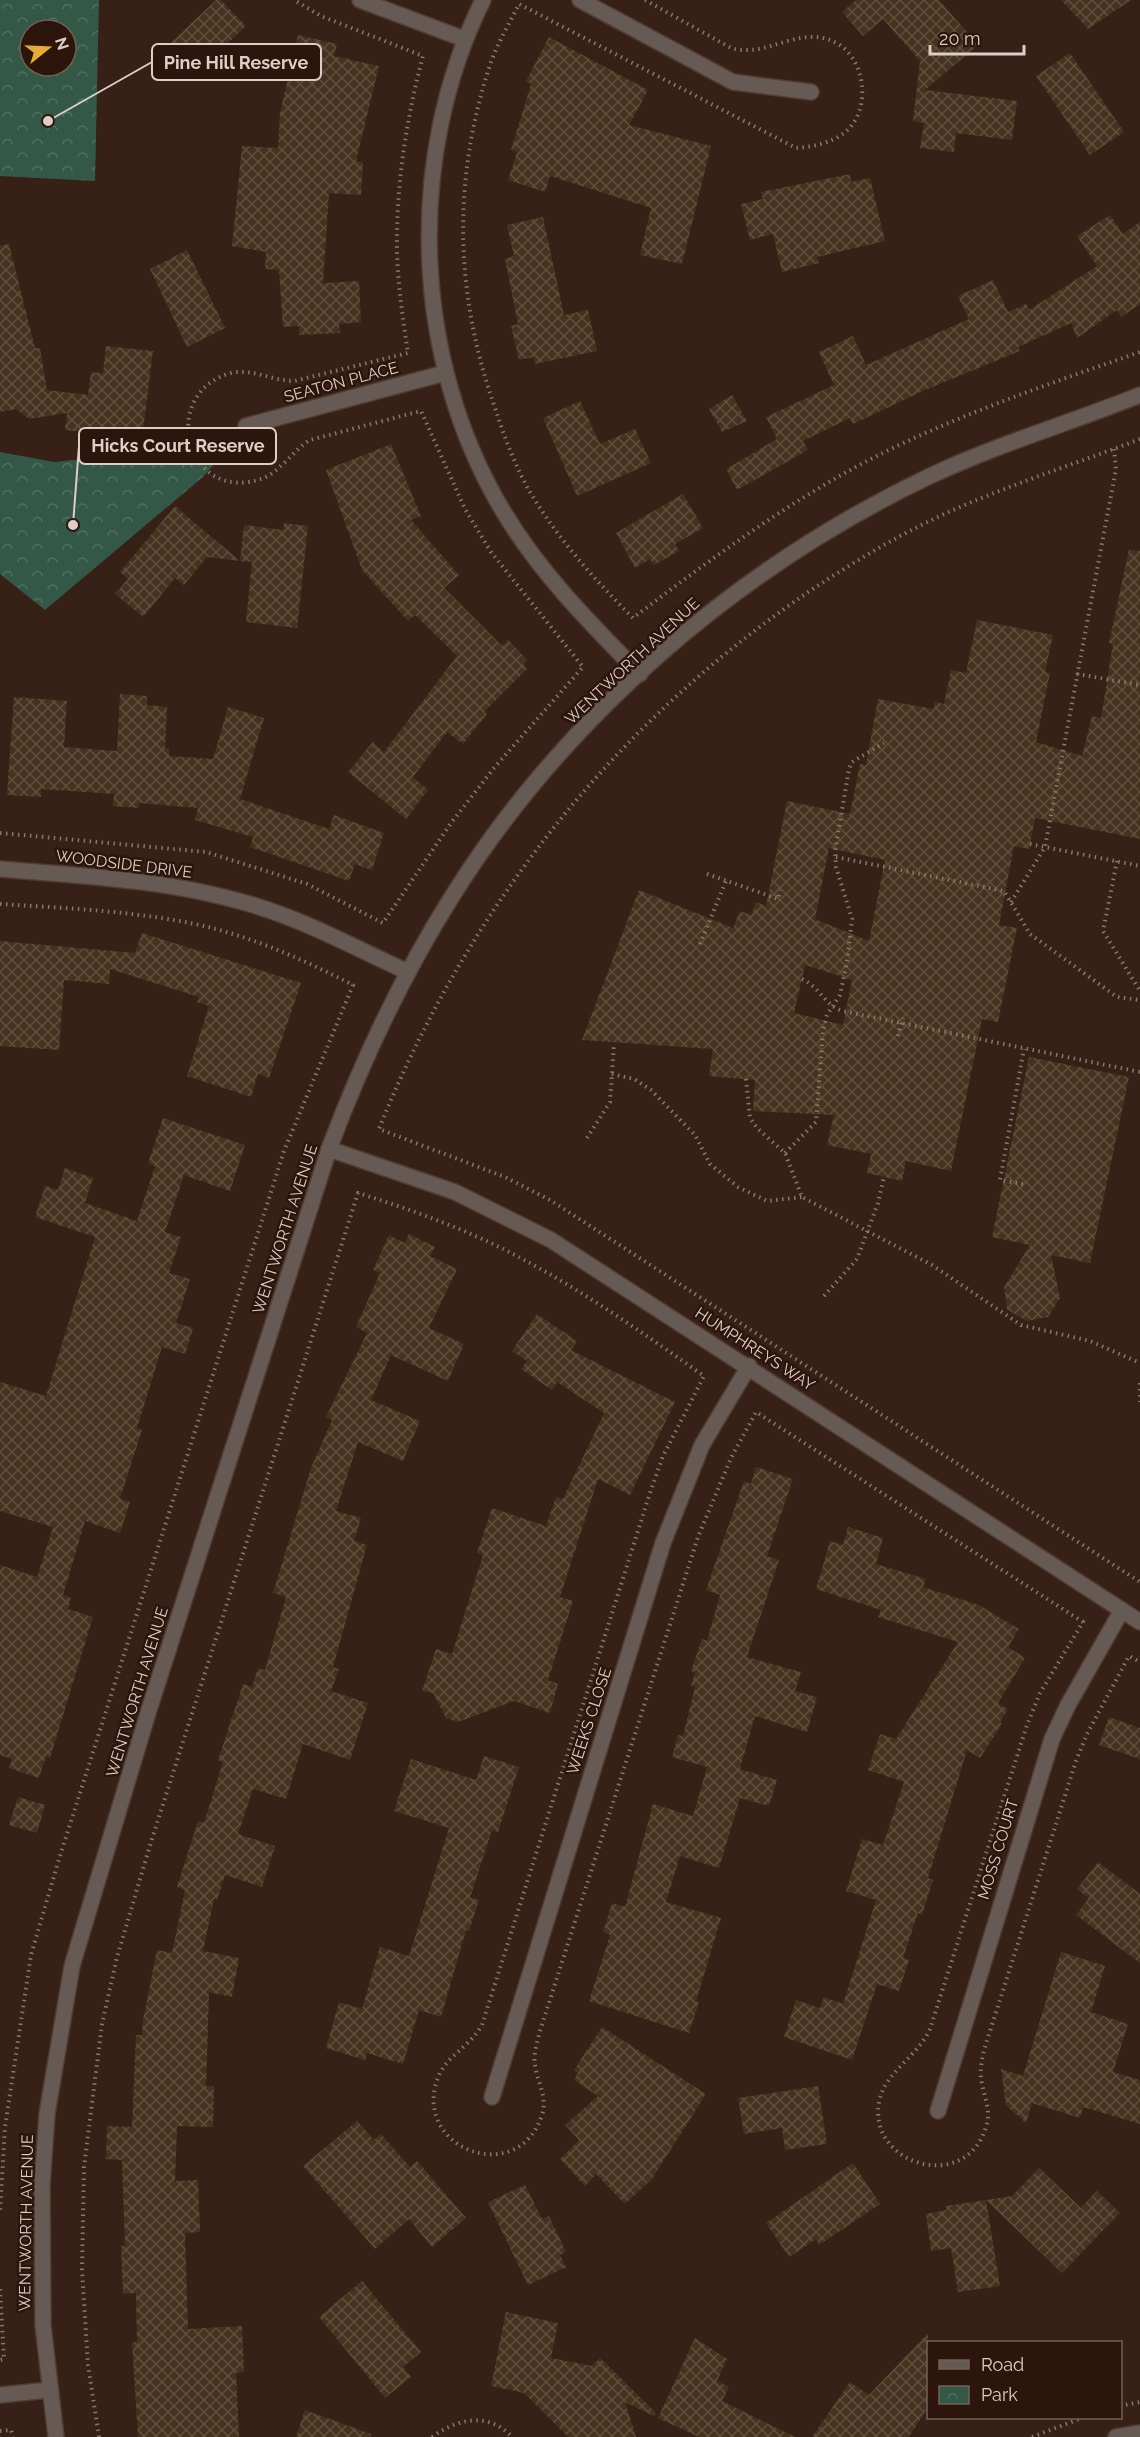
<svg xmlns="http://www.w3.org/2000/svg" width="1140" height="2437" viewBox="0 0 1140 2437" font-family="Raleway,sans-serif">
	<style>
		.park { fill: url(#park-crowns); fill-rule: evenodd }
		.building { fill: url(#building-cross-hatch); fill-rule: evenodd }
		.lines { fill: none; stroke-linecap: round; stroke-linejoin: round }
		.minor-casing { stroke: #523c31; stroke-width: 18 }
		.path { stroke: #8a776e; stroke-width: 4; stroke-dasharray: 1.5 4.5; stroke-linecap: butt }
		.minor { stroke: #665a55; stroke-width: 15 }
		.labels { text-anchor: middle; dominant-baseline: central; stroke-width: 5; stroke-linejoin: round; paint-order: stroke }
		.street-label { font-size: 16px; fill: #decec7; stroke: #2c160c }
		.leader { fill: none; stroke: #decec7; stroke-width: 2 }
		.callout-dot { fill: #decec7; stroke: #2c160c; stroke-width: 2 }
		.callout { fill: #2c160c; stroke: #decec7; stroke-width: 2 }
		.callout-label { font-size: 18px; text-anchor: middle; font-weight: bold; fill: #decec7 }
	</style>
	<defs>
		<pattern id="park-crowns" width="20" height="18" patternUnits="userSpaceOnUse" patternTransform="scale(1.5)"><rect width="20" height="18" fill="#335848"/><path d="M2 6a3 3 0 1 1 6 0M12 15a3 3 0 1 1 6 0" fill="none" stroke="#506f61"/></pattern>
		<pattern id="building-cross-hatch" width="8" height="8" patternUnits="userSpaceOnUse" patternTransform="scale(1.5)"><rect width="8" height="8" fill="#45331f"/><path d="M0 0l8 8M0 8l8-8" fill="none" stroke="#5f4f3e"/></pattern>
	</defs>
	<rect width="100%" height="100%" fill="#372015"/>
	<g class="park">
		<path d="M 0,0 L 99,0 L 95,181 L 0,176 ZM 30,30 L 66,30 L 66,66 L 30,66 Z"/>
		<path d="M 246,426 L 204,476 L 45,610 L 0,574 L 0,452 L 54,462 L 188,448 Z"/>
	</g>
	<g class="building">
		<path d="M 216,0 L 221,0 L 246,26 L 229,42 L 236,49 L 207,77 L 201,70 L 189,81 L 161,52 Z"/>
		<path d="M 856,0 L 939,0 L 978,45 L 925,90 L 1017,101 L 1012,140 L 956,133 L 954,152 L 920,148 L 924,123 L 913,121 L 920,61 L 883,19 L 863,36 L 842,12 Z"/>
		<path d="M 1061,0 L 1131,0 L 1088,29 Z"/>
		<path d="M 298,35 L 337,44 L 334,56 L 379,66 L 356,161 L 363,162 L 361,195 L 329,193 L 323,283 L 359,281 L 361,322 L 339,324 L 340,333 L 299,335 L 299,326 L 283,327 L 279,270 L 265,269 L 266,252 L 232,246 L 242,146 L 278,148 L 280,113 Z"/>
		<path d="M 549,37 L 648,90 L 629,125 L 711,146 L 682,264 L 640,255 L 651,208 L 550,176 L 545,192 L 508,180 L 517,152 L 511,150 L 531,84 L 526,81 Z"/>
		<path d="M 1070,53 L 1124,132 L 1090,155 L 1036,76 Z"/>
		<path d="M 850,174 L 851,182 L 870,178 L 885,241 L 817,257 L 819,263 L 782,272 L 773,234 L 750,240 L 741,204 L 763,199 L 761,192 Z"/>
		<path d="M 1110,215 L 1123,234 L 1140,222 L 1140,304 L 1121,317 L 1117,310 L 1077,338 L 1071,323 L 1018,347 L 1020,351 L 925,390 L 853,424 L 850,418 L 803,441 L 808,450 L 737,490 L 726,469 L 777,439 L 766,417 L 834,385 L 819,352 L 853,336 L 866,365 L 969,319 L 958,296 L 993,280 L 1008,312 L 1026,304 L 1029,310 L 1097,266 L 1077,236 Z"/>
		<path d="M 543,217 L 564,315 L 588,310 L 597,351 L 535,364 L 534,357 L 519,360 L 511,326 L 518,324 L 505,259 L 514,256 L 507,225 Z"/>
		<path d="M 9,244 L 35,348 L 40,348 L 47,390 L 88,395 L 91,372 L 103,373 L 106,346 L 153,351 L 142,439 L 65,430 L 67,413 L 29,419 L 16,409 L 0,412 L 0,246 Z"/>
		<path d="M 187,250 L 225,328 L 187,347 L 150,269 Z"/>
		<path d="M 732,395 L 747,421 L 722,432 L 709,409 Z"/>
		<path d="M 580,401 L 600,444 L 635,429 L 651,463 L 577,496 L 543,418 Z"/>
		<path d="M 391,444 L 421,516 L 411,520 L 459,575 L 444,588 L 502,646 L 508,640 L 527,660 L 523,664 L 527,669 L 484,712 L 487,714 L 463,744 L 447,732 L 413,777 L 428,790 L 406,819 L 348,772 L 373,742 L 384,752 L 457,656 L 415,615 L 408,621 L 362,570 L 326,470 Z"/>
		<path d="M 683,494 L 703,528 L 675,544 L 679,551 L 654,565 L 650,559 L 635,568 L 616,533 Z"/>
		<path d="M 175,506 L 240,561 L 207,557 L 184,585 L 175,578 L 143,617 L 115,594 L 128,579 L 120,572 Z"/>
		<path d="M 284,523 L 308,526 L 297,628 L 246,622 L 252,562 L 240,561 L 244,525 L 283,530 Z"/>
		<path d="M 1129,550 L 1140,551 L 1140,839 L 1035,818 L 1029,849 L 1014,846 L 999,925 L 1017,928 L 998,1022 L 982,1019 L 951,1171 L 906,1161 L 902,1181 L 867,1173 L 871,1154 L 827,1145 L 834,1115 L 753,1111 L 755,1080 L 709,1076 L 713,1049 L 582,1040 L 639,890 L 733,928 L 740,911 L 751,915 L 756,902 L 766,906 L 787,801 L 850,814 L 860,764 L 866,765 L 878,699 L 934,709 L 935,702 L 944,704 L 951,670 L 966,673 L 977,620 L 1053,635 L 1045,672 L 1050,673 L 1036,742 L 1082,756 L 1092,716 L 1101,718 L 1113,644 L 1109,643 ZM 829,848 L 885,860 L 869,941 L 815,919 ZM 805,965 L 852,980 L 843,1025 L 794,1013 Z"/>
		<path d="M 120,694 L 147,696 L 147,705 L 167,707 L 165,748 L 169,749 L 169,756 L 213,759 L 228,707 L 264,718 L 240,799 L 329,829 L 334,815 L 384,833 L 372,870 L 355,864 L 349,881 L 250,847 L 253,837 L 195,820 L 198,808 L 139,803 L 139,808 L 113,806 L 114,794 L 41,789 L 41,797 L 7,795 L 14,697 L 67,701 L 64,747 L 117,751 Z"/>
		<path d="M 142,933 L 301,983 L 269,1078 L 258,1074 L 251,1097 L 187,1076 L 209,1006 L 197,1002 L 199,997 L 110,969 L 109,984 L 64,980 L 59,1050 L 0,1046 L 0,941 L 135,953 Z"/>
		<path d="M 1029,1057 L 1129,1077 L 1090,1263 L 1051,1255 L 1060,1298 L 1048,1317 L 1026,1321 L 1007,1309 L 1004,1287 L 1030,1245 L 992,1237 Z"/>
		<path d="M 163,1118 L 245,1145 L 230,1191 L 184,1175 L 165,1232 L 181,1237 L 169,1273 L 190,1279 L 176,1323 L 193,1328 L 185,1354 L 162,1347 L 137,1428 L 142,1430 L 120,1499 L 130,1502 L 120,1533 L 85,1521 L 63,1595 L 71,1598 L 68,1609 L 93,1617 L 50,1758 L 46,1756 L 39,1778 L 9,1768 L 12,1759 L 0,1755 L 0,1565 L 37,1577 L 53,1527 L 0,1511 L 0,1382 L 46,1396 L 95,1237 L 35,1217 L 45,1186 L 58,1190 L 65,1168 L 93,1178 L 85,1203 L 137,1221 L 155,1166 L 148,1163 Z"/>
		<path d="M 409,1234 L 435,1247 L 430,1256 L 457,1269 L 429,1328 L 464,1344 L 448,1381 L 391,1355 L 371,1400 L 420,1421 L 403,1461 L 358,1442 L 336,1511 L 361,1518 L 354,1541 L 367,1545 L 333,1667 L 339,1669 L 331,1691 L 368,1703 L 350,1760 L 303,1744 L 286,1799 L 253,1789 L 238,1834 L 275,1846 L 262,1887 L 225,1875 L 217,1900 L 214,1899 L 203,1951 L 239,1958 L 232,1997 L 209,1992 L 206,2086 L 214,2086 L 213,2127 L 177,2126 L 175,2181 L 198,2180 L 200,2232 L 185,2233 L 188,2329 L 242,2326 L 244,2372 L 236,2373 L 239,2437 L 138,2437 L 132,2342 L 137,2342 L 136,2293 L 123,2294 L 121,2246 L 125,2246 L 122,2160 L 106,2159 L 107,2126 L 132,2127 L 136,2035 L 142,2035 L 143,2020 L 157,1950 L 172,1953 L 185,1890 L 177,1887 L 198,1821 L 204,1823 L 223,1762 L 218,1760 L 243,1684 L 252,1687 L 258,1668 L 265,1670 L 286,1597 L 273,1593 L 311,1468 L 332,1420 L 326,1417 L 367,1333 L 356,1327 L 380,1273 L 373,1270 L 389,1235 L 405,1243 Z"/>
		<path d="M 537,1314 L 577,1341 L 571,1350 L 675,1402 L 630,1495 L 598,1479 L 560,1597 L 573,1601 L 548,1680 L 558,1684 L 550,1713 L 514,1701 L 458,1722 L 446,1718 L 433,1693 L 422,1691 L 436,1649 L 452,1654 L 483,1555 L 477,1553 L 492,1508 L 546,1526 L 556,1497 L 563,1499 L 604,1413 L 557,1382 L 552,1390 L 521,1369 L 527,1361 L 512,1351 Z"/>
		<path d="M 756,1467 L 793,1479 L 767,1556 L 779,1560 L 747,1657 L 801,1672 L 795,1691 L 817,1697 L 807,1732 L 755,1716 L 740,1769 L 777,1780 L 769,1806 L 740,1798 L 719,1868 L 680,1856 L 666,1902 L 721,1918 L 696,2001 L 699,2002 L 689,2033 L 589,2001 L 610,1935 L 603,1932 L 612,1903 L 625,1907 L 653,1804 L 693,1816 L 707,1767 L 672,1757 L 678,1735 L 683,1736 L 695,1687 L 691,1686 L 695,1672 L 691,1671 L 702,1639 L 707,1641 L 720,1595 L 706,1590 L 744,1481 L 751,1484 Z"/>
		<path d="M 848,1527 L 883,1538 L 876,1564 L 926,1579 L 923,1587 L 979,1605 L 1019,1629 L 1008,1647 L 1025,1658 L 998,1703 L 1008,1709 L 1000,1722 L 1002,1724 L 980,1758 L 967,1750 L 928,1878 L 933,1880 L 922,1915 L 918,1913 L 903,1958 L 909,1960 L 899,1991 L 877,1984 L 852,2060 L 784,2037 L 796,2000 L 820,2008 L 824,1997 L 843,2004 L 876,1900 L 846,1891 L 862,1839 L 883,1845 L 904,1782 L 868,1770 L 880,1734 L 896,1739 L 958,1642 L 878,1617 L 881,1610 L 816,1589 L 830,1541 L 843,1545 Z"/>
		<path d="M 1109,1717 L 1140,1728 L 1140,1759 L 1099,1745 Z"/>
		<path d="M 484,1756 L 519,1767 L 498,1832 L 492,1830 L 470,1898 L 479,1900 L 469,1931 L 466,1930 L 441,2017 L 419,2010 L 403,2064 L 367,2053 L 365,2060 L 326,2048 L 339,2002 L 362,2009 L 380,1947 L 409,1956 L 449,1828 L 394,1811 L 411,1759 L 476,1780 Z"/>
		<path d="M 18,1797 L 45,1805 L 37,1833 L 9,1825 Z"/>
		<path d="M 1098,1862 L 1140,1894 L 1140,1963 L 1076,1915 L 1089,1898 L 1077,1889 Z"/>
		<path d="M 1061,1952 L 1105,1966 L 1091,2012 L 1128,2024 L 1113,2072 L 1140,2080 L 1140,2124 L 1083,2107 L 1080,2118 L 1032,2103 L 1026,2123 L 1006,2105 L 1001,2069 L 1023,2076 Z"/>
		<path d="M 602,2027 L 706,2094 L 652,2179 L 625,2204 L 596,2174 L 585,2186 L 560,2159 L 579,2140 L 565,2125 L 598,2096 L 574,2080 L 578,2073 L 574,2070 Z"/>
		<path d="M 818,2086 L 827,2144 L 785,2150 L 782,2128 L 744,2134 L 738,2098 Z"/>
		<path d="M 357,2121 L 374,2140 L 381,2134 L 410,2167 L 417,2161 L 466,2218 L 432,2247 L 409,2219 L 375,2249 L 303,2166 Z"/>
		<path d="M 853,2163 L 880,2204 L 819,2245 L 816,2239 L 789,2257 L 766,2223 Z"/>
		<path d="M 1039,2168 L 1081,2208 L 1097,2191 L 1120,2213 L 1062,2273 L 986,2200 L 1000,2286 L 958,2292 L 951,2248 L 931,2251 L 926,2214 L 947,2210 L 946,2206 L 1012,2196 Z"/>
		<path d="M 525,2185 L 542,2219 L 549,2216 L 566,2252 L 560,2255 L 566,2267 L 528,2285 L 488,2202 Z"/>
		<path d="M 362,2281 L 421,2352 L 403,2367 L 411,2377 L 385,2398 L 319,2317 Z"/>
		<path d="M 506,2312 L 558,2323 L 551,2358 L 592,2366 L 600,2358 L 656,2413 L 654,2416 L 625,2402 L 636,2437 L 568,2437 L 524,2393 L 491,2386 Z"/>
		<path d="M 928,2333 L 928,2407 L 909,2437 L 812,2437 L 850,2382 L 869,2395 Z"/>
		<path d="M 695,2338 L 727,2359 L 717,2381 L 729,2387 L 722,2401 L 795,2437 L 699,2437 L 658,2418 Z"/>
		<path d="M 305,2410 L 371,2434 L 371,2437 L 296,2437 Z"/>
	</g>
	<g class="lines">
		<defs>
			<g id="minor">
				<path d="M 360,0 L 464,39"/>
				<path d="M 483,0 C 405,158 412,359 503,511 C 540,573 590,623 640,674"/>
				<path d="M 580,0 L 733,82 L 811,92"/>
				<path d="M 246,426 L 445,373"/>
				<path d="M 0,869 C 86,876 170,880 253,905 C 307,921 357,949 408,972"/>
				<path d="M 329,1149 L 455,1192 L 551,1240 L 1140,1622"/>
				<path d="M 492,2097 L 663,1543 L 702,1445 L 749,1366"/>
				<path d="M 938,2111 L 1052,1739 L 1068,1705 L 1122,1610"/>
				<path d="M 0,2395 L 49,2390"/>
				<path d="M 56,2437 L 43,2325 L 42,2186 L 47,2114 L 72,1966 L 148,1713 L 329,1149 C 362,1061 403,974 453,895 C 566,715 739,567 930,476 C 998,444 1070,423 1140,395"/>
				<path d="M 1116,2437 L 1140,2433"/>
			</g>
		</defs>
		<use href="#minor" class="minor-casing"/>
		<g class="path">
			<path d="M 645,0 L 731,48 C 769,59 801,22 838,44 C 866,60 872,112 844,133 C 831,143 813,147 796,148 L 519,4 C 509,24 497,44 490,65 C 452,181 455,294 495,408 C 504,436 515,466 530,492 C 558,539 594,579 633,618 C 716,555 801,492 895,447 C 975,409 1057,381 1140,352"/>
			<path d="M 1140,439 C 1060,470 978,494 902,535 C 662,666 480,876 379,1129 L 505,1177 L 550,1200 L 1140,1582"/>
			<path d="M 1077,674 L 1140,685"/>
			<path d="M 0,833 L 206,852 L 307,884 L 383,923 L 451,823 L 494,768 L 583,667 L 491,552 L 465,509 L 421,411 L 310,440 C 294,450 280,471 264,478 C 186,507 157,393 231,373 C 252,368 272,381 294,381 L 408,353 C 403,320 398,286 397,252 C 396,186 406,120 423,56 L 321,16 L 294,0"/>
			<path d="M 1030,844 L 1140,866"/>
			<path d="M 836,857 L 1004,891 L 1030,934 L 1117,997 L 1140,1000"/>
			<path d="M 1117,861 L 1103,931 L 1140,991"/>
			<path d="M 707,874 L 778,899 L 780,890"/>
			<path d="M 1011,902 L 1045,847 L 1116,469 L 1114,449"/>
			<path d="M 0,904 C 65,908 132,911 195,924 C 251,936 302,959 353,985 L 284,1151 L 59,1859 L 31,1955 L 5,2127 L 0,2212"/>
			<path d="M 700,944 L 726,881"/>
			<path d="M 802,979 C 820,987 825,1006 843,1011 L 1140,1072"/>
			<path d="M 898,1036 L 903,1018"/>
			<path d="M 612,1074 L 634,1079 L 651,1090 L 695,1135 L 710,1164 L 738,1187 L 767,1201 L 802,1197"/>
			<path d="M 746,1079 L 750,1118 L 757,1128 L 785,1153 L 802,1197 L 932,1265 L 1021,1325 L 1090,1341 L 1140,1363"/>
			<path d="M 587,1138 L 610,1102 L 614,1043"/>
			<path d="M 785,1153 L 816,1122 L 823,1030 L 827,1015 L 840,995 L 847,962 L 852,919 L 836,867 L 835,851 L 849,769 L 852,762 L 884,743"/>
			<path d="M 1023,1184 L 1000,1180 L 1024,1049"/>
			<path d="M 824,1296 L 857,1259 L 878,1203 L 884,1177"/>
			<path d="M 1140,1383 L 1140,1402"/>
			<path d="M 0,2289 L 4,2359 L 0,2360"/>
			<path d="M 1120,2406 L 1140,2402"/>
			<path d="M 0,2431 L 11,2430 L 13,2437"/>
			<path d="M 99,2437 L 88,2365 L 82,2270 L 84,2167 L 102,2024 L 117,1957 L 151,1842 L 358,1193 C 403,1207 448,1223 491,1243 C 566,1279 636,1328 704,1376 L 663,1456 L 649,1496 L 482,2025 C 470,2046 449,2055 440,2073 C 406,2146 517,2191 542,2115 C 548,2097 537,2082 535,2065 C 533,2055 537,2044 539,2034 L 698,1537 L 731,1458 L 756,1412 L 1083,1622 L 1040,1693 L 1027,1725 L 930,2029 C 918,2056 887,2071 880,2098 C 863,2163 965,2196 986,2127 C 992,2110 983,2095 981,2078 C 980,2069 982,2059 984,2050 L 1076,1761 L 1087,1734 L 1129,1656 L 1140,1662"/>
			<path d="M 432,2437 C 457,2419 488,2411 512,2437"/>
			<path d="M 1032,2437 L 1082,2418"/>
		</g>
		<use href="#minor" class="minor"/>
	</g>
	<g class="labels">
		<g class="street-label">
			<text transform="translate(341 382) rotate(-15)">SEATON PLACE</text>
			<text transform="translate(632 661) rotate(-43)">WENTWORTH AVENUE</text>
			<text transform="translate(124 864) rotate(7)">WOODSIDE DRIVE</text>
			<text transform="translate(285 1229) rotate(-72)">WENTWORTH AVENUE</text>
			<text transform="translate(755 1349) rotate(33)">HUMPHREYS WAY</text>
			<text transform="translate(137 1692) rotate(-73)">WENTWORTH AVENUE</text>
			<text transform="translate(589 1721) rotate(-72)">WEEKS CLOSE</text>
			<text transform="translate(998 1849) rotate(-73)">MOSS COURT</text>
			<text transform="translate(26 2223) rotate(-89)">WENTWORTH AVENUE</text>
		</g>
	</g>
	<path class="leader" d="M48 121L152 62M73 525L79 446"/>
	<g class="callout-dot">
		<circle cx="48" cy="121" r="6"/>
		<circle cx="73" cy="525" r="6"/>
	</g>
	<g class="callout">
		<rect x="152" y="44" width="169" height="36" rx="6"/>
		<rect x="79" y="428" width="197" height="36" rx="6"/>
	</g>
	<g class="callout-label">
		<text x="236" y="69">Pine Hill Reserve</text>
		<text x="178" y="452">Hicks Court Reserve</text>
	</g>
	<rect x="927" y="2341" width="195" height="78" fill="#2c160c" stroke="#736057" stroke-width="1.5"/>
	<rect x="939" y="2360" width="30" height="9" fill="#665a55" stroke="#736057" stroke-width="1.5"/>
	<text x="981" y="2371" font-size="18" fill="#decec7">Road</text>
	<rect x="939" y="2386" width="30" height="18" fill="url(#park-crowns)" stroke="#736057" stroke-width="1.5"/>
	<text x="981" y="2401" font-size="18" fill="#decec7">Park</text>
	<g transform="translate(48 48) rotate(72)"><circle r="28" fill="#2c160c" stroke="#736057" stroke-width="1.5"/>
	<path d="M0-4.5L10 22L0 15L-10 22Z" fill="#e6ac36"/>
	<text y="-9" font-size="16" font-weight="bold" text-anchor="middle" fill="#decec7">N</text>
	</g>
	<path d="M930 45v9h94v-9" fill="none" stroke="#decec7" stroke-width="3"/>
	<text x="939" y="45" font-size="18" fill="#decec7" stroke="#2c160c" stroke-width="4.5" paint-order="stroke">20 m</text>
</svg>
